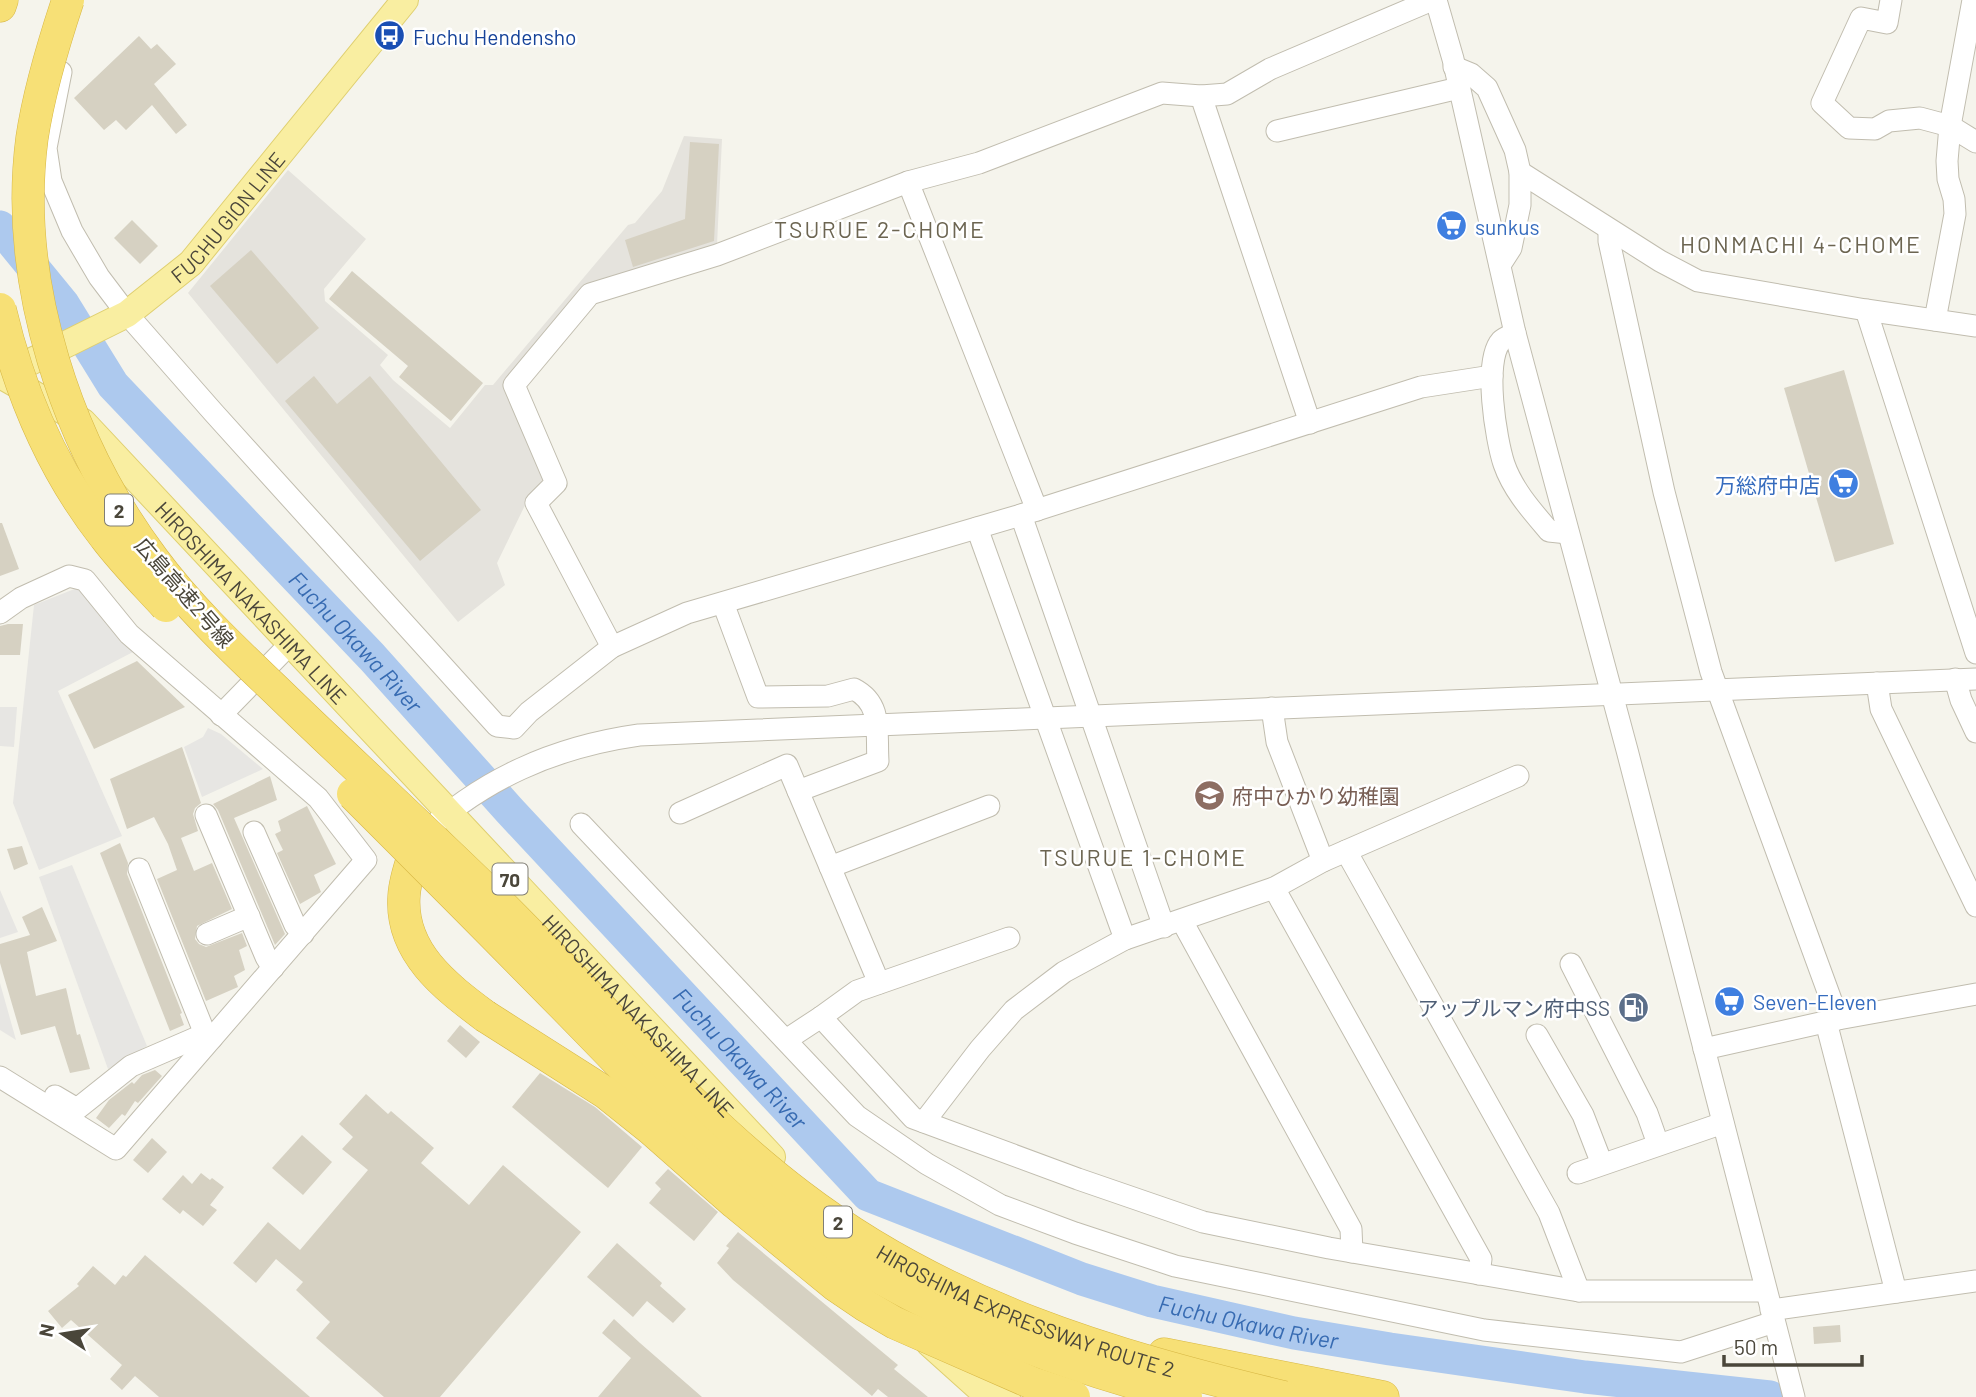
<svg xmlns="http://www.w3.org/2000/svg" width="1976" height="1397" viewBox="0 0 1976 1397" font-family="Barlow,'Noto Sans JP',sans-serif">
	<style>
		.industrial { fill: #e5e3dd }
		.parking { fill: #e7e6e3 }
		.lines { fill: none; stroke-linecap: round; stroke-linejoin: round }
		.river { stroke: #adc9ee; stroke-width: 33 }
		.building { fill: #d6d1c2 }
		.minor-casing { stroke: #c1bdaf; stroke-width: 23 }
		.major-casing { stroke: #dfcf70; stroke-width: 28 }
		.highway-casing { stroke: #d7b745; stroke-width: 33 }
		.minor { stroke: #fff; stroke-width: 21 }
		.major { stroke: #f9eea1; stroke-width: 26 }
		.highway { stroke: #f7e076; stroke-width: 32 }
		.highway-bridge-casing { stroke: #d7b745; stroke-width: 33; stroke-linecap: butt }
		.highway-bridge { stroke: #f7e076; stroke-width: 32 }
		.labels { text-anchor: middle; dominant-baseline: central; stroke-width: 5; stroke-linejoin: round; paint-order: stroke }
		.shield { fill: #fff; stroke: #807e75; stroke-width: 2 }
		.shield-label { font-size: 19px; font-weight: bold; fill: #4a463a }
		.transit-label { font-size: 21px; fill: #164399; stroke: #fff; text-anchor: start }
		.street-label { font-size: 21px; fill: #4a463a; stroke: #fff }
		.shop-label { font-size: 21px; fill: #366cbe; stroke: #fff; text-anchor: start }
		.education-label { font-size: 21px; fill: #785e54; stroke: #fff; text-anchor: start }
		.service-label { font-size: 21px; fill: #4e5e75; stroke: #fff; text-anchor: end }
		.neighbourhood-label { font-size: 23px; letter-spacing: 2px; fill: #6c6551; stroke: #fff }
		.water-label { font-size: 23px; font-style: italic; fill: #376bb2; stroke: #fff }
	</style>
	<rect width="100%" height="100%" fill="#f5f4ec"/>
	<path class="industrial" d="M 684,136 L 722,139 L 717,245 L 589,285 L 506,384 L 546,475 L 528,499 L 497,563 L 505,585 L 458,622 L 188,293 L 288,170 L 366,239 L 324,289 L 325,301 L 388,355 L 380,365 L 393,380 L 450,428 L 485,385 L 493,385 L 628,225 L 635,223 L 662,191 Z"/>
	<g class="parking">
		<path d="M 77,588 L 133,652 L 58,691 L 122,836 L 39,870 L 13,803 L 34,605 Z"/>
		<path d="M 0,707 L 17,707 L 14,747 L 0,746 Z"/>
		<path d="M 208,728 L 221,734 L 263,769 L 202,797 L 184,747 L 203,737 Z"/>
		<path d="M 72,865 L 147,1046 L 108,1069 L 39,877 Z"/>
		<path d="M 0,890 L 18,932 L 0,938 Z"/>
		<path d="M 0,983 L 16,1040 L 0,1030 Z"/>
	</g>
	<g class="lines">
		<path class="river" id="s1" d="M 0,227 L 63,304 L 113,385 L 372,657 L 510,811 L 868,1195 L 1082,1279 L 1152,1301 L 1294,1333 L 1390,1349 L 1585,1377 L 1770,1397"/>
	</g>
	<g class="building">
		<path d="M 139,36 L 151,49 L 157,44 L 176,64 L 154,84 L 187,125 L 176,134 L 152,105 L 126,130 L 116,120 L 104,130 L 74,98 Z"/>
		<path d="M 690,142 L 719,144 L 714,241 L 633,267 L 625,240 L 685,219 Z"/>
		<path d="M 132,220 L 158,246 L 140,264 L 114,238 Z"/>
		<path d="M 251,250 L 319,328 L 277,364 L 210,286 Z"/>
		<path d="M 352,271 L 483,383 L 451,421 L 399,377 L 408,366 L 329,299 Z"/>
		<path d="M 1844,370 L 1894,544 L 1835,562 L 1784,388 Z"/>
		<path d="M 314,376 L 337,404 L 370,376 L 481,510 L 420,561 L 285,401 Z"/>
		<path d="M 0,523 L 2,523 L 19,569 L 0,576 Z"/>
		<path d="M 8,624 L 23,624 L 20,655 L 0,655 L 0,626 Z"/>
		<path d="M 137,661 L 185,707 L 94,749 L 68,695 Z"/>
		<path d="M 182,747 L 201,803 L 195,808 L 193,814 L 198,831 L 181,838 L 194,871 L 212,863 L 232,909 L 197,926 L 195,939 L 199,944 L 206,947 L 242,933 L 247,946 L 239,950 L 245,970 L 234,976 L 238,987 L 206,1001 L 157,879 L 177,870 L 168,844 L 154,817 L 127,829 L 110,779 Z"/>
		<path d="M 270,776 L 277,800 L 234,818 L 285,934 L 275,945 L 218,810 L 213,804 Z"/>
		<path d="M 307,806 L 336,864 L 314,875 L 321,892 L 300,904 L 277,853 L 283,850 L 275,834 L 281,831 L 278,821 Z"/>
		<path d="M 120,843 L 128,863 L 127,874 L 182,1013 L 180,1014 L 184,1025 L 170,1031 L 100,853 Z"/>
		<path d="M 22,846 L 28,864 L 14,870 L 7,849 Z"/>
		<path d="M 42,907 L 57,941 L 27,952 L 36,996 L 66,988 L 77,1035 L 80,1034 L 90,1069 L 70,1073 L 55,1026 L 21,1035 L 0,963 L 0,944 L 30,935 L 22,917 Z"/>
		<path d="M 460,1025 L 480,1042 L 466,1058 L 447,1041 Z"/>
		<path d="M 155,1070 L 162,1076 L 138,1103 L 135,1101 L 125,1116 L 122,1114 L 109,1128 L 96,1118 L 109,1100 L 132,1082 L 134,1084 L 142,1075 Z"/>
		<path d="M 540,1073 L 595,1107 L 642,1147 L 608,1188 L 512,1107 Z"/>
		<path d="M 366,1094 L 388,1114 L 391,1111 L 434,1148 L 421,1163 L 469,1205 L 503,1165 L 581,1232 L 440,1397 L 384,1397 L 316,1338 L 330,1322 L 296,1290 L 303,1282 L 276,1259 L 256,1283 L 233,1263 L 268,1222 L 300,1250 L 368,1170 L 342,1149 L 353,1137 L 339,1124 Z"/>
		<path d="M 302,1135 L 332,1162 L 303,1195 L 272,1168 Z"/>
		<path d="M 152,1138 L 167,1152 L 148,1173 L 133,1160 Z"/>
		<path d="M 668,1169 L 718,1212 L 694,1241 L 649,1203 L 661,1189 L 655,1183 Z"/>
		<path d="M 201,1173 L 210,1180 L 212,1178 L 224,1187 L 210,1205 L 217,1210 L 203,1226 L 183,1210 L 180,1214 L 162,1199 L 183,1175 L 192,1184 Z"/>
		<path d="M 738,1232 L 898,1365 L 894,1369 L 928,1397 L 888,1397 L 878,1389 L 872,1396 L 733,1280 L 717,1263 L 729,1248 L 726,1246 Z"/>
		<path d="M 617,1243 L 662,1283 L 660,1286 L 686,1309 L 673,1323 L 647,1301 L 633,1317 L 587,1277 Z"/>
		<path d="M 145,1255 L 205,1306 L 310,1397 L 159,1397 L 135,1376 L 122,1390 L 110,1379 L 122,1365 L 71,1320 L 62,1328 L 48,1311 L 79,1286 L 77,1284 L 93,1266 L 115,1285 L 123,1275 L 126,1277 Z"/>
		<path d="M 614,1319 L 640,1343 L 702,1397 L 598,1397 L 631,1358 L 602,1333 Z"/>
		<path d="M 1840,1325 L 1841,1342 L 1814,1344 L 1813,1327 Z"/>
	</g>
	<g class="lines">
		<defs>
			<g id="minor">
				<path d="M 1436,0 L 1453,59 L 1515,333 L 1627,750 L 1794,1397"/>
				<path d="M 1891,0 L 1887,23 L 1861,18 L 1822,103 L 1849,128 L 1875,129 L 1889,121 L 1920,118 L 1950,126 L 1976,142"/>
				<path d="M 1454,67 L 1471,74 L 1487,88 L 1515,150 L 1520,172 L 1520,205 L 1511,248 L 1500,265"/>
				<path d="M 61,72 L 46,148 L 51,181 L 72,231 L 99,277 L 127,314 L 213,412 L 497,726 L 514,728 L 529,712 L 612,647 L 687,613 L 1021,515 L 1421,387 L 1492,376"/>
				<path d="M 1201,96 L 1310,423"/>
				<path d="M 1277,131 L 1459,88"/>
				<path d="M 1520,172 L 1660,261 L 1698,281 L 1866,310 L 1976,326"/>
				<path d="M 908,182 L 1037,510"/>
				<path d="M 1609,230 L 1609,241 L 1664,492 L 1711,672 L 1838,1019"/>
				<path d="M 1866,310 L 1976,653"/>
				<path d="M 1935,320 L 1955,214 L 1954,199 L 1948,179 L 1947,161 L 1950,126 L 1973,0"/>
				<path d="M 1515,333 C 1511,335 1504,338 1501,341 C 1483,361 1496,440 1504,464 C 1513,490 1532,511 1549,531 L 1568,533"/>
				<path d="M 1021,515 L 1164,927"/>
				<path d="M 977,528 L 1125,939"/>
				<path d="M 723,603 L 758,697 L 828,696 L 854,689 C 883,704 876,732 878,761 L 798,791"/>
				<path d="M 0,613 L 21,598 L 69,576 L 85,580 L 129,634 L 318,798 L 366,860 L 116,1149 L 0,1077"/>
				<path d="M 612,647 L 536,503 L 556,483 L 514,385 L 590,294 L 717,255 L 908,182 L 979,163 L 1162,93 L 1201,96 L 1227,94 L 1270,69 L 1432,0"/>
				<path d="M 1955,679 L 1961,700 L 1976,732"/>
				<path d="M 1877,683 L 1881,709 L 1976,906"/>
				<path d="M 1272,708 L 1277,742 L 1323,861"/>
				<path d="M 221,715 L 290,644"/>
				<path d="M 680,813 L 787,765 L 879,983"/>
				<path d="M 206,815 L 266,957 L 273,968"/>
				<path d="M 581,824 L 857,1116 L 927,1164 L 1000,1205 L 1075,1233 L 1175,1266 L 1484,1330 L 1681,1352 L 1774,1322"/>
				<path d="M 254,832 L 295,925 L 303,934"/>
				<path d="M 419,838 C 482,779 554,747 639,735 L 1976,679"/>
				<path d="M 1346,851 L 1549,1213 L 1579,1291"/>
				<path d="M 830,867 L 989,806"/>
				<path d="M 139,869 L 205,1034"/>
				<path d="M 1274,888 L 1481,1259 L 1479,1274"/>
				<path d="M 1182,921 L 1351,1229 L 1352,1252"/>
				<path d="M 207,934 L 249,916"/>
				<path d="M 1571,964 L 1647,1113 L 1658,1144"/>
				<path d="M 821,1017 L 857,991 L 1009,938"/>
				<path d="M 1826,1022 L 1896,1292"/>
				<path d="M 1537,1035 L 1583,1115 L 1602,1164"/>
				<path d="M 786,1040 L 821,1017 L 913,1118 L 1078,1179 L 1203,1222 L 1329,1248 L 1579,1291 L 1766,1291"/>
				<path d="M 1704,1049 L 1838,1019 L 1976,994"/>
				<path d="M 55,1096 L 77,1109 L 131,1066 L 205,1034 L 212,1038"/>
				<path d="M 924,1122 L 980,1049 L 1014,1010 L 1064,972 L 1125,939 L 1274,888 L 1323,861 L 1518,776"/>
				<path d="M 1578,1173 L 1723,1123"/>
				<path d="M 1771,1310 L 1976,1281"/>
			</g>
			<g id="major">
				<path id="s2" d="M 2,376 L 83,422 L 772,1157"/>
				<path id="s3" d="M 2,376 L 127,314 L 191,263 L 405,0"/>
				<path d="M 929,1343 L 989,1397"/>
				<path d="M 976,1359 L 1007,1397"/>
			</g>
			<g id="highway">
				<path d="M 0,6 L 2,0"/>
				<path d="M 419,838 C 414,857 405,876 404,896 C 400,952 445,986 485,1016"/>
				<path d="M 1164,1354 L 1383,1397"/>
			</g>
		</defs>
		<use href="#minor" class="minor-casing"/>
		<use href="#major" class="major-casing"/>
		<use href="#highway" class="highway-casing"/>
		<use href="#minor" class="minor"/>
		<use href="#major" class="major"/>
		<use href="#highway" class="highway"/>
		<defs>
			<g id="highway-bridge">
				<path id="s4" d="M 68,0 C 53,45 39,91 32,138 C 13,283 67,444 153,559 C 189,608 235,651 279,693 C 347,759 417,823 485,889 C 590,990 682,1106 799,1195 C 944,1306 1109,1355 1284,1397"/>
				<path d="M 0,309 C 19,390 53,471 105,537 C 123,561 145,583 166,606"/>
				<path d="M 353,794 C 431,872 510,951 587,1030 C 651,1096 714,1163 788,1218 C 905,1305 1045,1361 1186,1397"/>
				<path d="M 485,1016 L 606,1093 L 651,1129 L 735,1203 L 835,1285 L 866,1306 L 895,1323 L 1032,1383 L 1074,1397"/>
			</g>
		</defs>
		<use href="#highway-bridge" class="highway-bridge-casing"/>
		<use href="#highway-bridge" class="highway-bridge"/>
	</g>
	<defs>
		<symbol id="bus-disc" viewBox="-11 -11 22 22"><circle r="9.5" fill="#1a4fb4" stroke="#fff"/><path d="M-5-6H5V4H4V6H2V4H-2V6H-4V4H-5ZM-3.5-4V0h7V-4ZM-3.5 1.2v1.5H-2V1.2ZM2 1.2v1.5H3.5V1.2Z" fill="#fff"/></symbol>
		<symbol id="supermarket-disc" viewBox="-11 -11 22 22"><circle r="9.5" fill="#3f7fe0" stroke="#fff"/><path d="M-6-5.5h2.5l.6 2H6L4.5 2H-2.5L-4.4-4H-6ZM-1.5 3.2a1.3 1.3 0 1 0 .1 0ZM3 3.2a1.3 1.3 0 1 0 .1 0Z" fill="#fff"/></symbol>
		<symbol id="school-disc" viewBox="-11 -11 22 22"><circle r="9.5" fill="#8d6e63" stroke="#fff"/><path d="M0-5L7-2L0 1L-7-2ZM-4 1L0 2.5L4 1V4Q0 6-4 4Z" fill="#fff"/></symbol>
		<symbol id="fuel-disc" viewBox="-11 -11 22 22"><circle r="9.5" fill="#5c6f8a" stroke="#fff"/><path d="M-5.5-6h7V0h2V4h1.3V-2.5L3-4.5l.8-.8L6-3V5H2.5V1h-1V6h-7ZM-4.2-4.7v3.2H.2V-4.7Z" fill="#fff"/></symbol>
	</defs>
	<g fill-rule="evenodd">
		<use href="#bus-disc" x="372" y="18" width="35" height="35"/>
		<use href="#supermarket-disc" x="1434" y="208" width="35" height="35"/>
		<use href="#supermarket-disc" x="1826" y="466" width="35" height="35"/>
		<use href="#school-disc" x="1192" y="778" width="35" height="35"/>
		<use href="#supermarket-disc" x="1712" y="984" width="35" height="35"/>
		<use href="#fuel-disc" x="1616" y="990" width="35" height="35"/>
	</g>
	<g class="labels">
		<g class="shield">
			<rect x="105" y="494.5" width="28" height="31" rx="5"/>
			<rect x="492.5" y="863.5" width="35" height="31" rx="5"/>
			<rect x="824" y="1206.5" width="28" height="31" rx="5"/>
		</g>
		<g class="shield-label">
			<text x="119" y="510">2</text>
			<text x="510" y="879">70</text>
			<text x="838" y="1222">2</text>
		</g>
		<g class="transit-label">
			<text x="413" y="36">Fuchu Hendensho</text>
		</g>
		<g class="street-label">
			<text stroke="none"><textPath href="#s3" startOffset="280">FUCHU GION LINE</textPath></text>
			<text transform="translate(185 592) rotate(49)">広島高速2号線</text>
			<text stroke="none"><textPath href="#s2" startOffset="340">HIROSHIMA NAKASHIMA LINE</textPath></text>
			<text stroke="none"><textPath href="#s2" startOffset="906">HIROSHIMA NAKASHIMA LINE</textPath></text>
			<text stroke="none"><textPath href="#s4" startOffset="1755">HIROSHIMA EXPRESSWAY ROUTE 2</textPath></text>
		</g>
		<g class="shop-label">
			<text x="1475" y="226">sunkus</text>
			<text x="1820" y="484" text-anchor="end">万総府中店</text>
			<text x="1753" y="1001">Seven-Eleven</text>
		</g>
		<g class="education-label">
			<text x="1232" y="795">府中ひかり幼稚園</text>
		</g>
		<g class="service-label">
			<text x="1610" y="1007">アップルマン府中SS</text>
		</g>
		<g class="neighbourhood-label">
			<text x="880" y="229">TSURUE 2-CHOME</text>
			<text x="1801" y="244">HONMACHI 4-CHOME</text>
			<text x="1143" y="857">TSURUE 1-CHOME</text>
		</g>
		<g class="water-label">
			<text stroke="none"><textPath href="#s1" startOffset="548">Fuchu Okawa River</textPath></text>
			<text stroke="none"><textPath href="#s1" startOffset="1115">Fuchu Okawa River</textPath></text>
			<text stroke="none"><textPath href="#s1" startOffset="1704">Fuchu Okawa River</textPath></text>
		</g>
	</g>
	<g transform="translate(63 1334) rotate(282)" stroke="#ffffff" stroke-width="5" paint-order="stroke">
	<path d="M0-5L12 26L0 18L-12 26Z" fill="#4a463a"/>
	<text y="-10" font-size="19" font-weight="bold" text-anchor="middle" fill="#4a463a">N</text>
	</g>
	<path d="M1724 1355v10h138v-10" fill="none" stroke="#4a463a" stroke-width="3.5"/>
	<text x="1734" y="1355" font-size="21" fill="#4a463a" stroke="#ffffff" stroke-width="5" paint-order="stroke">50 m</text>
</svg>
